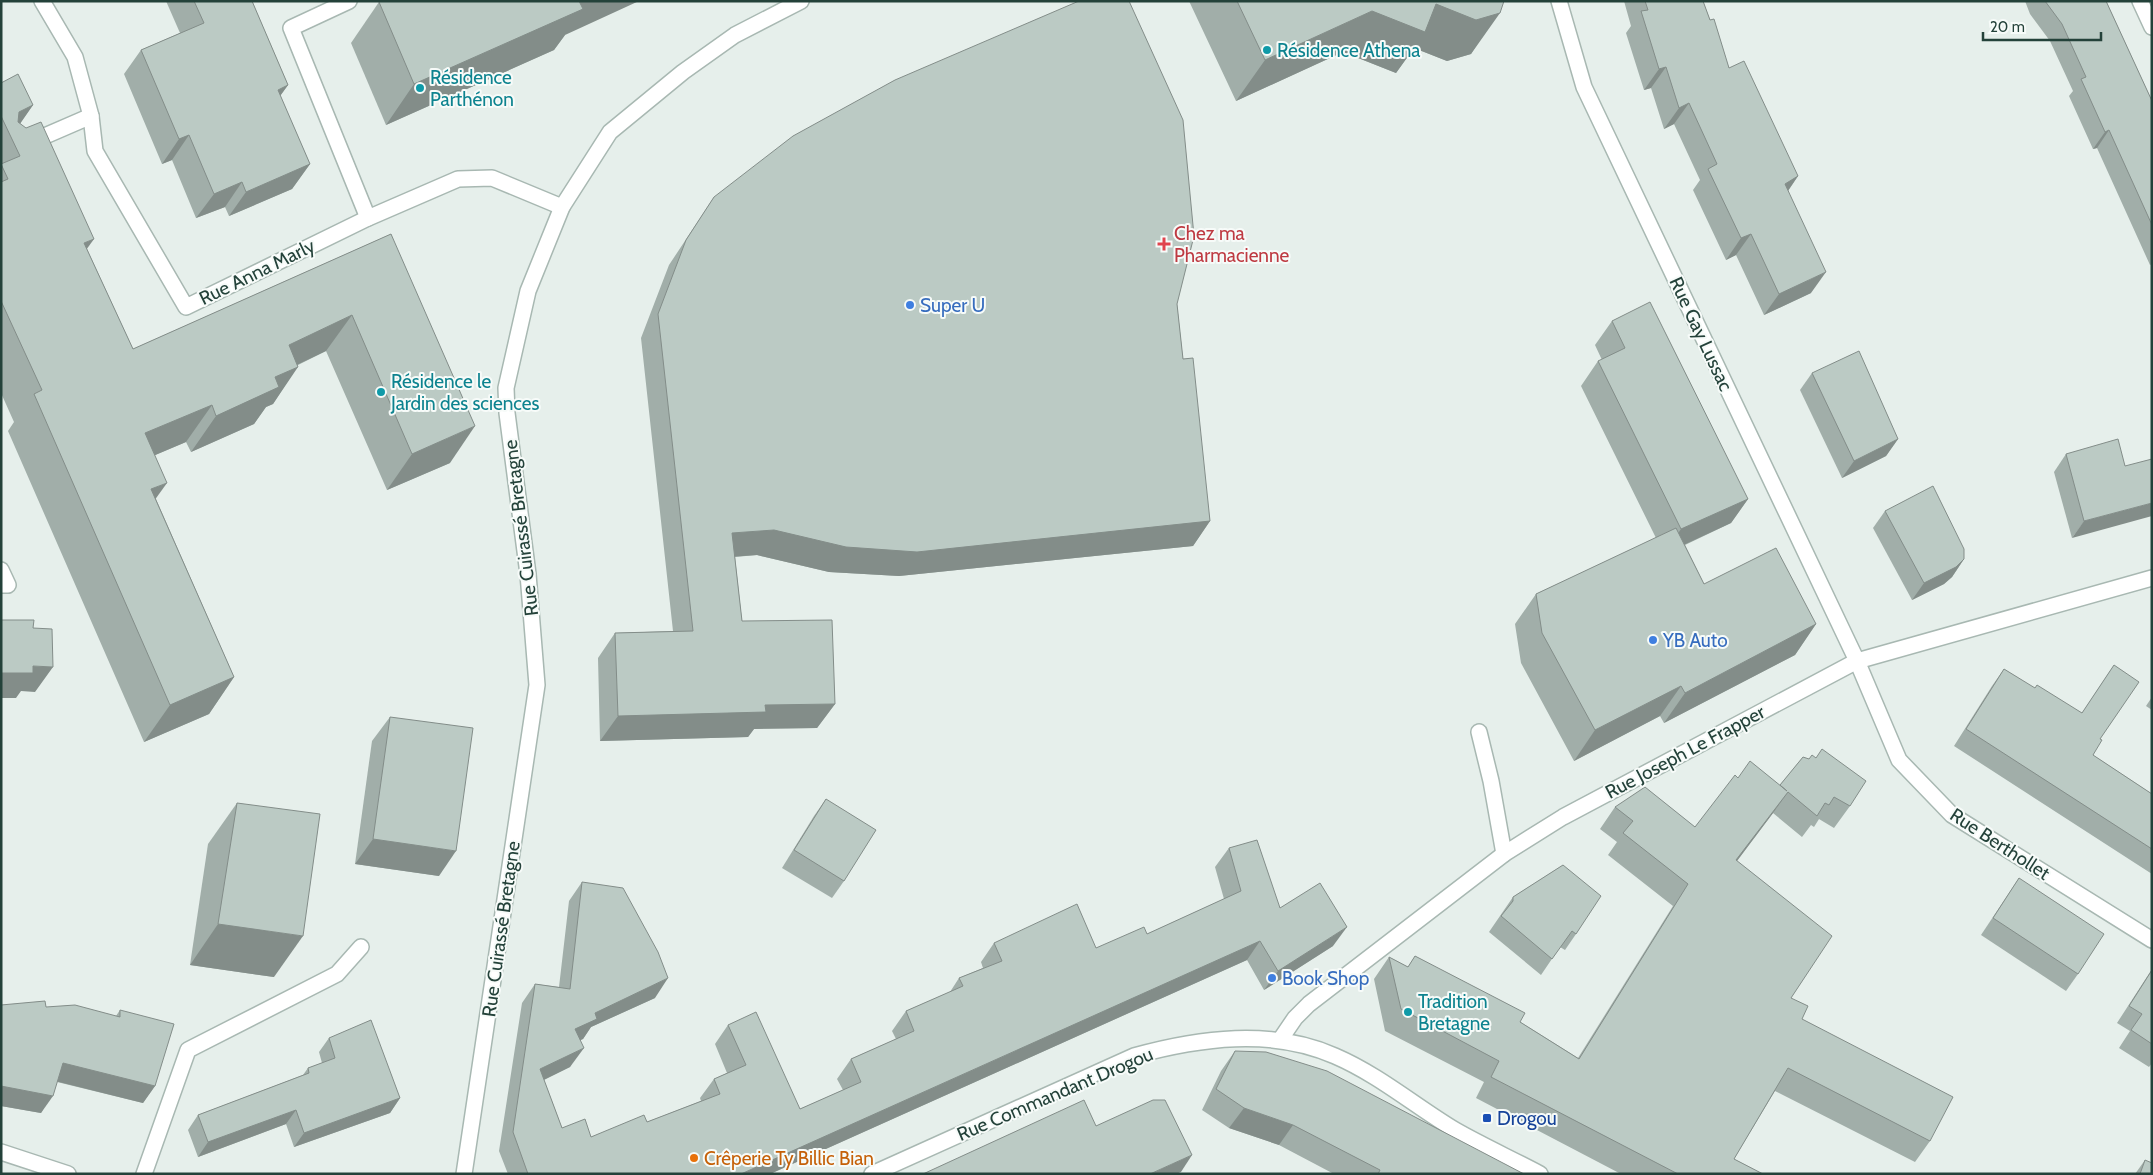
<svg xmlns="http://www.w3.org/2000/svg" width="2153" height="1175" viewBox="0 0 2153 1175" font-family="Cabin,sans-serif">
	<style>
		.lines { fill: none; stroke-linecap: round; stroke-linejoin: round }
		.service-casing { stroke: #a8b8b2; stroke-width: 18 }
		.minor-casing { stroke: #a8b8b2; stroke-width: 18 }
		.tertiary-casing { stroke: #a8b8b2; stroke-width: 18 }
		.service { stroke: #fff; stroke-width: 15 }
		.minor { stroke: #fff; stroke-width: 15 }
		.tertiary { stroke: #fff; stroke-width: 15 }
		.wall { fill: #a1aea9 }
		.shaded-wall { fill: #838d89 }
		.building { fill: #bbcac4; stroke: #838d89 }
		.culture-dot { fill: #0f9aa8; stroke: #f7fbf9; stroke-width: 2 }
		.health-dot { fill: #e0444e; stroke: #f7fbf9; stroke-width: 2 }
		.shop-dot { fill: #3f7fe0; stroke: #f7fbf9; stroke-width: 2 }
		.transit-dot { fill: #1a4fb4; stroke: #f7fbf9; stroke-width: 2 }
		.food-dot { fill: #e8710a; stroke: #f7fbf9; stroke-width: 2 }
		.labels { text-anchor: middle; dominant-baseline: central; stroke-width: 4; stroke-linejoin: round; paint-order: stroke }
		.culture-label { font-size: 19px; fill: #0d838f; stroke: #f7fbf9; text-anchor: start }
		.health-label { font-size: 19px; fill: #be3a42; stroke: #f7fbf9; text-anchor: start }
		.street-label { font-size: 19px; fill: #24423a; stroke: #f7fbf9 }
		.shop-label { font-size: 19px; fill: #366cbe; stroke: #f7fbf9; text-anchor: start }
		.transit-label { font-size: 19px; fill: #164399; stroke: #f7fbf9; text-anchor: start }
		.food-label { font-size: 19px; fill: #c56008; stroke: #f7fbf9; text-anchor: start }
	</style>
	<rect width="100%" height="100%" fill="#e6efeb"/>
	<g class="lines">
		<defs>
			<g id="service">
				<path d="M 349,1 L 291,28 L 368,218"/>
				<path d="M 1479,732 L 1491,781 L 1504,854"/>
			</g>
			<g id="minor">
				<path d="M 42,1 L 75,57 L 91,116 L 95,151 L 186,307 L 368,218 L 458,179 L 492,178 L 562,207"/>
				<path d="M 1559,1 L 1584,87 L 1857,661 L 1899,760 L 1952,815 L 2152,940"/>
				<path d="M 2140,1 L 2152,27"/>
				<path d="M 1,155 L 91,116"/>
				<path d="M 1,570 L 8,585 L 1,585"/>
				<path d="M 1280,1040 L 1295,1018 L 1309,1004 L 1504,854 L 1563,817 L 1857,661 L 2152,578"/>
				<path d="M 144,1174 L 188,1050 L 337,974 L 361,947"/>
			</g>
			<g id="tertiary">
				<path d="M 1,1152 L 68,1174"/>
				<path d="M 464,1174 L 537,685 L 528,574 L 507,413 L 506,388 L 528,291 L 562,207 L 610,132 L 683,72 L 735,35 L 801,1"/>
				<path d="M 872,1174 L 1134,1056 C 1199,1038 1272,1028 1335,1056 C 1379,1075 1415,1106 1455,1130 C 1483,1146 1512,1159 1540,1174"/>
			</g>
		</defs>
		<use href="#service" class="service-casing"/>
		<use href="#minor" class="minor-casing"/>
		<use href="#tertiary" class="tertiary-casing"/>
		<use href="#service" class="service"/>
		<use href="#minor" class="minor"/>
		<use href="#tertiary" class="tertiary"/>
	</g>
	<g class="wall">
		<path d="M 166,1 L 252,1 L 288,85 L 280,96 L 310,164 L 292,189 L 229,216 L 225,207 L 196,218 L 172,160 L 162,164 L 124,74 L 141,50 L 180,33 Z"/>
		<path d="M 1189,1 L 1504,1 L 1471,54 L 1447,61 L 1414,48 L 1396,73 L 1343,52 L 1236,101 Z"/>
		<path d="M 1624,1 L 1703,1 L 1710,20 L 1729,68 L 1798,176 L 1788,191 L 1811,293 L 1764,315 L 1736,255 L 1726,260 L 1693,190 L 1700,180 L 1674,124 L 1664,129 L 1651,88 L 1644,90 L 1626,33 L 1631,26 Z"/>
		<path d="M 2025,1 L 2106,1 L 2152,101 L 2152,264 L 2150,265 L 2097,148 L 2093,149 L 2069,96 L 2073,91 L 2050,41 L 2030,14 Z"/>
		<path d="M 379,2 L 565,35 L 554,50 L 386,125 L 351,43 Z"/>
		<path d="M 1,83 L 33,105 L 20,123 L 87,249 L 133,349 L 391,234 L 450,463 L 387,490 L 326,351 L 298,365 L 273,404 L 266,407 L 254,424 L 191,452 L 186,442 L 155,455 L 156,499 L 234,677 L 209,714 L 144,742 L 8,431 L 14,422 L 1,393 Z"/>
		<path d="M 714,197 L 1177,304 L 1183,359 L 1210,521 L 1193,546 L 899,576 L 829,572 L 757,555 L 735,557 L 742,621 L 835,704 L 817,728 L 754,729 L 748,737 L 600,741 L 598,658 L 615,633 L 673,631 L 641,338 L 669,265 Z"/>
		<path d="M 1612,321 L 1748,499 L 1731,523 L 1685,545 L 1704,584 L 1816,624 L 1795,655 L 1664,723 L 1660,716 L 1574,761 L 1521,663 L 1515,624 L 1536,594 L 1656,538 L 1581,386 L 1598,361 L 1602,360 L 1595,345 Z"/>
		<path d="M 1812,373 L 1898,439 L 1886,456 L 1842,478 L 1800,390 Z"/>
		<path d="M 2066,454 L 2125,466 L 2072,538 L 2054,472 Z"/>
		<path d="M 1885,511 L 1964,559 L 1952,577 L 1944,584 L 1912,600 L 1873,528 Z"/>
		<path d="M 2114,665 L 2100,739 L 2093,755 L 2152,794 L 2152,874 L 1954,746 L 1992,686 L 2004,669 L 2034,688 L 2082,713 Z"/>
		<path d="M 2152,697 L 2152,710 L 2146,706 Z"/>
		<path d="M 390,717 L 439,876 L 355,864 L 372,741 Z"/>
		<path d="M 1803,757 L 1850,806 L 1834,828 L 1819,819 L 1814,827 L 1811,825 L 1802,837 L 1773,813 L 1737,861 L 1791,998 L 1802,1019 L 1930,1141 L 1915,1162 L 1775,1091 L 1734,1159 L 1763,1174 L 1621,1174 L 1476,1098 L 1484,1082 L 1385,1031 L 1374,979 L 1389,957 L 1408,967 L 1415,956 L 1578,1058 L 1673,906 L 1608,855 L 1617,842 L 1600,829 L 1615,807 L 1695,827 L 1738,778 L 1780,785 Z"/>
		<path d="M 826,799 L 844,881 L 832,898 L 782,868 L 814,816 Z"/>
		<path d="M 237,803 L 274,977 L 190,965 L 208,844 Z"/>
		<path d="M 1229,848 L 1280,908 L 1333,946 L 1264,990 L 1247,960 L 770,1174 L 508,1174 L 499,1151 L 522,1003 L 535,984 L 559,987 L 569,901 L 582,882 L 655,998 L 591,1027 L 583,1039 L 580,1040 L 570,1067 L 544,1080 L 562,1128 L 591,1137 L 647,1122 L 701,1101 L 700,1098 L 714,1079 L 727,1073 L 715,1044 L 728,1025 L 800,1109 L 843,1090 L 837,1079 L 851,1059 L 896,1039 L 892,1031 L 906,1011 L 950,992 L 959,978 L 983,968 L 981,962 L 994,943 L 1096,948 L 1147,934 L 1224,899 L 1215,867 Z"/>
		<path d="M 1563,865 L 1576,934 L 1565,950 L 1560,947 L 1541,975 L 1489,932 L 1513,897 Z"/>
		<path d="M 2019,878 L 2078,974 L 2066,991 L 1981,935 Z"/>
		<path d="M 2152,969 L 2152,1063 L 2149,1067 L 2119,1048 L 2130,1031 L 2117,1023 Z"/>
		<path d="M 1,1005 L 116,1016 L 120,1010 L 155,1086 L 143,1103 L 57,1082 L 41,1113 L 1,1106 Z"/>
		<path d="M 329,1038 L 400,1098 L 390,1113 L 294,1147 L 286,1124 L 198,1157 L 188,1130 L 198,1115 L 303,1075 L 308,1068 L 322,1063 L 319,1052 Z"/>
		<path d="M 1235,1051 L 1524,1174 L 1334,1174 L 1279,1145 L 1229,1128 L 1202,1110 L 1221,1071 Z"/>
		<path d="M 2145,1160 L 2152,1174 L 2135,1174 Z"/>
	</g>
	<g class="shaded-wall">
		<path d="M 579,1 L 639,1 L 565,35 L 554,50 L 386,125 L 414,84 Z"/>
		<path d="M 1436,4 L 1500,13 L 1471,54 L 1447,61 L 1414,48 L 1396,73 L 1343,52 L 1236,101 L 1265,60 L 1372,11 Z"/>
		<path d="M 1666,67 L 1651,88 L 1644,90 L 1659,69 Z"/>
		<path d="M 288,85 L 270,110 L 278,90 Z"/>
		<path d="M 1689,103 L 1674,124 L 1664,129 L 1679,108 Z"/>
		<path d="M 33,105 L 11,137 L 19,112 Z"/>
		<path d="M 2109,130 L 2097,148 L 2093,149 L 2105,132 Z"/>
		<path d="M 189,135 L 172,160 L 162,164 L 179,139 Z"/>
		<path d="M 310,164 L 292,189 L 229,216 L 246,192 Z"/>
		<path d="M 1798,176 L 1783,198 L 1785,184 Z"/>
		<path d="M 242,182 L 225,207 L 196,218 L 214,194 Z"/>
		<path d="M 1751,234 L 1736,255 L 1726,260 L 1741,238 Z"/>
		<path d="M 94,239 L 68,275 L 84,243 Z"/>
		<path d="M 1826,272 L 1811,293 L 1764,315 L 1779,294 Z"/>
		<path d="M 352,315 L 326,351 L 263,381 L 289,345 Z"/>
		<path d="M 298,367 L 273,404 L 266,407 L 254,424 L 191,452 L 216,416 L 275,377 Z"/>
		<path d="M 212,405 L 186,442 L 120,470 L 145,433 Z"/>
		<path d="M 475,426 L 450,463 L 387,490 L 412,454 Z"/>
		<path d="M 1898,439 L 1886,456 L 1842,478 L 1854,461 Z"/>
		<path d="M 167,483 L 141,519 L 151,489 Z"/>
		<path d="M 1748,499 L 1731,523 L 1664,554 L 1681,529 Z"/>
		<path d="M 2152,503 L 2152,516 L 2072,538 L 2084,521 Z"/>
		<path d="M 1210,521 L 1193,546 L 899,576 L 829,572 L 757,555 L 715,558 L 732,533 L 774,530 Z"/>
		<path d="M 1964,559 L 1952,577 L 1944,584 L 1912,600 L 1924,583 Z"/>
		<path d="M 1816,624 L 1795,655 L 1664,723 L 1685,693 Z"/>
		<path d="M 33,666 L 53,667 L 35,692 L 21,691 L 16,698 L 1,698 L 1,673 Z"/>
		<path d="M 234,677 L 209,714 L 144,742 L 170,705 Z"/>
		<path d="M 1681,686 L 1660,716 L 1574,761 L 1595,730 Z"/>
		<path d="M 835,704 L 817,728 L 754,729 L 748,737 L 600,741 L 618,716 L 765,705 Z"/>
		<path d="M 1788,792 L 1773,813 L 1721,882 L 1736,860 Z"/>
		<path d="M 373,839 L 456,851 L 439,876 L 355,864 Z"/>
		<path d="M 218,924 L 303,936 L 274,977 L 190,965 Z"/>
		<path d="M 1347,927 L 1333,946 L 1264,990 L 1278,971 Z"/>
		<path d="M 1260,941 L 1247,960 L 770,1174 L 741,1174 Z"/>
		<path d="M 668,978 L 655,998 L 591,1027 L 583,1039 L 561,1049 L 575,1029 L 595,1013 Z"/>
		<path d="M 584,1048 L 570,1067 L 527,1088 L 540,1069 Z"/>
		<path d="M 63,1063 L 155,1086 L 143,1103 L 51,1080 Z"/>
		<path d="M 1,1086 L 53,1096 L 41,1113 L 1,1106 Z"/>
		<path d="M 400,1098 L 390,1113 L 294,1147 L 304,1133 Z"/>
		<path d="M 1244,1108 L 1293,1125 L 1279,1145 L 1229,1128 Z"/>
		<path d="M 296,1110 L 286,1124 L 198,1157 L 208,1142 Z"/>
		<path d="M 1192,1155 L 1181,1172 L 1176,1174 L 1150,1174 Z"/>
	</g>
	<g class="building">
		<path d="M 194,1 L 252,1 L 288,85 L 278,90 L 310,164 L 246,192 L 242,182 L 214,194 L 189,135 L 179,139 L 141,50 L 204,23 Z"/>
		<path d="M 380,1 L 579,1 L 583,9 L 414,84 L 379,2 Z"/>
		<path d="M 1079,1 L 1129,1 L 1183,120 L 1194,236 L 1177,304 L 1183,359 L 1193,358 L 1210,521 L 917,552 L 846,547 L 774,530 L 732,533 L 742,621 L 832,620 L 835,704 L 765,705 L 766,712 L 618,716 L 615,633 L 693,631 L 658,314 L 686,240 L 714,197 L 793,136 L 895,80 Z"/>
		<path d="M 1237,1 L 1504,1 L 1500,13 L 1476,20 L 1436,4 L 1425,32 L 1372,11 L 1265,60 Z"/>
		<path d="M 1645,1 L 1703,1 L 1710,20 L 1714,19 L 1729,68 L 1744,61 L 1798,176 L 1785,184 L 1826,272 L 1779,294 L 1751,234 L 1741,238 L 1708,169 L 1717,164 L 1689,103 L 1679,108 L 1666,67 L 1659,69 L 1641,11 L 1648,10 Z"/>
		<path d="M 2045,1 L 2106,1 L 2152,101 L 2152,225 L 2109,130 L 2105,132 L 2081,79 L 2086,77 L 2062,24 Z"/>
		<path d="M 18,74 L 33,105 L 19,112 L 18,122 L 26,128 L 41,122 L 94,239 L 84,243 L 133,349 L 391,234 L 475,426 L 412,454 L 352,315 L 289,345 L 298,367 L 275,377 L 279,387 L 216,416 L 212,405 L 145,433 L 167,483 L 151,489 L 234,677 L 170,705 L 34,394 L 42,390 L 1,301 L 1,182 L 8,179 L 1,164 L 20,156 L 1,116 L 1,83 Z"/>
		<path d="M 1650,302 L 1748,499 L 1681,529 L 1598,361 L 1625,348 L 1612,321 Z"/>
		<path d="M 1859,351 L 1898,439 L 1854,461 L 1812,373 Z"/>
		<path d="M 2118,439 L 2125,466 L 2152,459 L 2152,503 L 2084,521 L 2066,454 Z"/>
		<path d="M 1933,486 L 1964,549 L 1964,559 L 1956,567 L 1924,583 L 1885,511 Z"/>
		<path d="M 1676,528 L 1704,584 L 1776,548 L 1816,624 L 1685,693 L 1681,686 L 1595,730 L 1542,633 L 1536,594 Z"/>
		<path d="M 1,620 L 34,620 L 33,628 L 52,629 L 53,667 L 33,666 L 33,673 L 1,673 Z"/>
		<path d="M 2114,665 L 2139,682 L 2100,739 L 2102,740 L 2093,755 L 2152,794 L 2152,849 L 1966,729 L 2004,669 L 2035,688 L 2037,685 L 2082,713 Z"/>
		<path d="M 390,717 L 473,728 L 456,851 L 373,839 Z"/>
		<path d="M 1822,749 L 1866,781 L 1850,806 L 1834,797 L 1829,805 L 1825,803 L 1817,816 L 1788,792 L 1736,860 L 1832,936 L 1791,998 L 1808,1006 L 1802,1019 L 1953,1097 L 1930,1141 L 1788,1068 L 1734,1159 L 1763,1174 L 1678,1174 L 1491,1077 L 1499,1061 L 1401,1009 L 1389,957 L 1408,967 L 1415,956 L 1525,1013 L 1520,1022 L 1579,1059 L 1688,884 L 1623,833 L 1633,821 L 1615,807 L 1645,787 L 1695,827 L 1735,775 L 1738,778 L 1750,761 L 1787,791 L 1780,785 L 1803,757 L 1809,759 L 1812,755 L 1816,758 Z"/>
		<path d="M 826,799 L 876,830 L 844,881 L 794,850 Z"/>
		<path d="M 237,803 L 320,814 L 303,936 L 218,924 Z"/>
		<path d="M 1257,840 L 1280,908 L 1320,883 L 1347,927 L 1278,971 L 1260,941 L 741,1174 L 528,1174 L 513,1132 L 535,984 L 570,989 L 582,882 L 623,888 L 658,952 L 668,978 L 595,1013 L 597,1019 L 575,1029 L 584,1048 L 540,1069 L 562,1128 L 585,1119 L 591,1137 L 644,1115 L 647,1122 L 720,1094 L 714,1079 L 746,1065 L 728,1025 L 756,1012 L 800,1109 L 861,1082 L 851,1059 L 914,1031 L 906,1011 L 963,986 L 959,978 L 1002,961 L 994,943 L 1077,904 L 1096,948 L 1144,927 L 1147,934 L 1241,891 L 1229,848 Z"/>
		<path d="M 1563,865 L 1601,896 L 1576,934 L 1572,931 L 1552,959 L 1501,916 L 1513,901 L 1513,897 Z"/>
		<path d="M 2019,878 L 2104,934 L 2078,974 L 1993,918 Z"/>
		<path d="M 2152,970 L 2152,1044 L 2131,1030 L 2142,1014 L 2129,1006 Z"/>
		<path d="M 45,1001 L 46,1007 L 75,1005 L 120,1017 L 120,1010 L 174,1024 L 155,1086 L 63,1063 L 53,1096 L 1,1086 L 1,1005 Z"/>
		<path d="M 371,1020 L 400,1098 L 304,1133 L 296,1110 L 208,1142 L 198,1115 L 309,1073 L 308,1068 L 335,1058 L 329,1038 Z"/>
		<path d="M 1235,1051 L 1266,1052 L 1327,1071 L 1524,1174 L 1378,1174 L 1380,1170 L 1293,1125 L 1244,1108 L 1216,1089 Z"/>
		<path d="M 1084,1100 L 1096,1126 L 1153,1100 L 1165,1100 L 1192,1155 L 1150,1174 L 923,1174 Z"/>
		<path d="M 2145,1160 L 2152,1163 L 2152,1174 L 2140,1174 Z"/>
	</g>
	<g class="culture-dot">
		<circle cx="1267" cy="50" r="5"/>
		<circle cx="420" cy="88" r="5"/>
		<circle cx="381" cy="392" r="5"/>
		<circle cx="1408" cy="1012" r="5"/>
	</g>
	<path class="health-dot" d="M1161.5 236.5h5v5h5v5h-5v5h-5v-5h-5v-5h5z"/>
	<g class="shop-dot">
		<circle cx="910" cy="305" r="5"/>
		<circle cx="1653" cy="640" r="5"/>
		<circle cx="1272" cy="978" r="5"/>
	</g>
	<rect class="transit-dot" x="1482" y="1113" width="10" height="10" rx="2.5"/>
	<circle class="food-dot" cx="694" cy="1158" r="5"/>
	<g class="labels">
		<g class="culture-label">
			<text x="1277" y="50">Résidence Athena</text>
			<text x="430" y="77">Résidence<tspan x="430" dy="22">Parthénon</tspan></text>
			<text x="391" y="381">Résidence le<tspan x="391" dy="22">Jardin des sciences</tspan></text>
			<text x="1418" y="1001">Tradition<tspan x="1418" dy="22">Bretagne</tspan></text>
		</g>
		<g class="health-label">
			<text x="1174" y="233">Chez ma<tspan x="1174" dy="22">Pharmacienne</tspan></text>
		</g>
		<g class="street-label">
			<text transform="translate(257 272) rotate(-26)">Rue Anna Marly</text>
			<text transform="translate(1701 334) rotate(65)">Rue Gay Lussac</text>
			<text transform="translate(521 528) rotate(-97)">Rue Cuirassé Bretagne</text>
			<text transform="translate(1685 752) rotate(-28)">Rue Joseph Le Frapper</text>
			<text transform="translate(2000 844) rotate(33)">Rue Berthollet</text>
			<text transform="translate(501 929) rotate(-82)">Rue Cuirassé Bretagne</text>
			<text transform="translate(1055 1094) rotate(-23)">Rue Commandant Drogou</text>
		</g>
		<g class="shop-label">
			<text x="920" y="305">Super U</text>
			<text x="1663" y="640">YB Auto</text>
			<text x="1282" y="978">Book Shop</text>
		</g>
		<g class="transit-label">
			<text x="1497" y="1118">Drogou</text>
		</g>
		<g class="food-label">
			<text x="704" y="1158">Crêperie Ty Billic Bian</text>
		</g>
	</g>
	<rect width="2153" height="1175" fill="none" stroke="#24423a" stroke-width="5"/>
	<path d="M1983 32v8h118v-8" fill="none" stroke="#24423a" stroke-width="2.5"/>
	<text x="1990" y="32" font-size="15" fill="#24423a" stroke="#f7fbf9" stroke-width="4" paint-order="stroke">20 m</text>
</svg>
